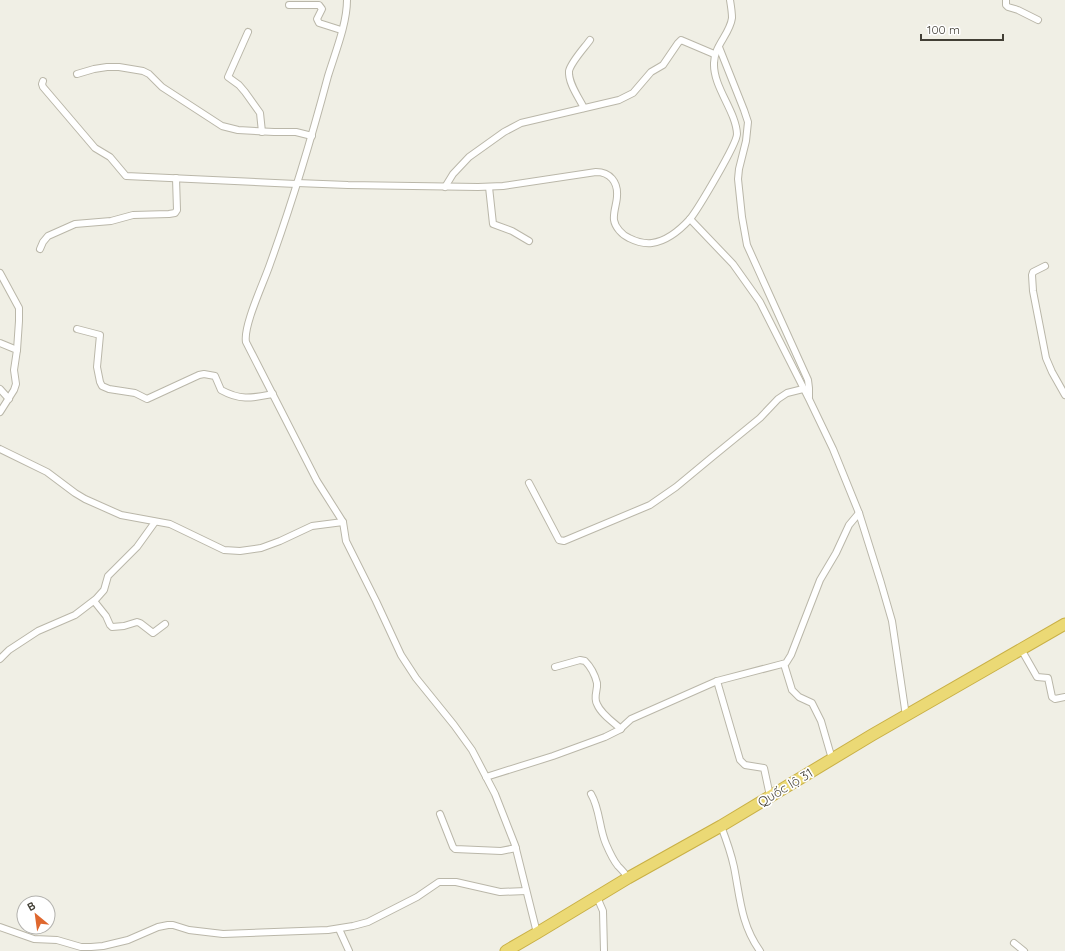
<svg xmlns="http://www.w3.org/2000/svg" width="1065" height="951" viewBox="0 0 1065 951" font-family="Quicksand,sans-serif">
	<style>
		.lines { fill: none; stroke-linecap: round; stroke-linejoin: round }
		.street-casing { stroke: #bab7a9; stroke-width: 8 }
		.highway-casing { stroke: #c9b046; stroke-width: 13 }
		.street { stroke: #fff; stroke-width: 6 }
		.highway { stroke: #ebd975; stroke-width: 11 }
		.labels { text-anchor: middle; dominant-baseline: central; stroke-width: 3.5; stroke-linejoin: round; paint-order: stroke }
		.street-label { font-size: 13px; fill: #423f35; stroke: #fff }
	</style>
	<rect width="100%" height="100%" fill="#f0efe5"/>
	<g class="lines">
		<defs>
			<g id="street">
				<path d="M 347,0 C 347,24 335,53 328,76 C 311,140 292,203 270,264 C 264,282 243,326 246,342 L 317,481 L 343,522 L 346,541 L 376,601 L 401,655 L 416,678 L 454,725 L 472,750 L 495,794 L 515,845 L 537,933"/>
				<path d="M 1006,0 L 1006,5 L 1008,7 L 1018,10 L 1038,20"/>
				<path d="M 289,5 L 319,5 L 322,9 L 317,19 L 319,23 L 341,30"/>
				<path d="M 248,32 L 228,77 L 239,85 L 245,92 L 260,113 L 262,132"/>
				<path d="M 719,47 L 744,110 L 748,122 L 746,141 L 739,169 L 738,179 L 742,217 L 747,245 L 808,380 L 809,388 L 809,397"/>
				<path d="M 77,74 L 94,69 L 107,67 L 119,67 L 143,71 L 149,74 L 162,87 L 222,126 L 238,130 L 274,132 L 296,132 L 312,136"/>
				<path d="M 43,81 L 42,84 L 43,87 L 95,148 L 110,157 L 126,176 L 296,184"/>
				<path d="M 584,108 C 579,98 568,83 569,71 C 571,62 585,47 590,40"/>
				<path d="M 297,183 L 348,185 L 478,187 L 503,186 L 596,172 C 610,172 618,182 617,196 C 617,203 613,212 614,220 C 615,227 622,235 629,238 C 637,242 643,244 652,243 C 667,241 680,230 690,219 C 698,209 737,144 737,134 C 736,111 713,87 714,63 C 714,46 730,34 732,18 C 732,12 731,6 730,0"/>
				<path d="M 445,187 L 453,174 L 469,157 L 504,132 L 521,123 L 619,100 L 633,93 L 651,72 L 663,65 L 678,43 L 681,40 L 714,54"/>
				<path d="M 489,187 L 493,224 L 512,231 L 529,241"/>
				<path d="M 690,219 L 733,264 L 760,302 L 809,399 L 833,449 L 859,513 L 881,583 L 892,621 L 906,716"/>
				<path d="M 40,249 L 43,242 L 48,236 L 75,224 L 111,221 L 133,215 L 169,214 L 175,213 L 177,210 L 176,178"/>
				<path d="M 1045,266 L 1033,272 L 1032,275 L 1033,291 L 1046,358 L 1052,372 L 1065,395"/>
				<path d="M 0,273 L 19,308 L 19,321 L 17,350"/>
				<path d="M 77,329 L 100,335 L 97,367 L 100,382 L 102,386 L 109,389 L 135,393 L 147,399 L 199,375 L 204,374 L 215,376 L 221,390 C 241,401 252,398 273,394"/>
				<path d="M 0,343 L 17,350 L 14,370 L 16,384 L 14,390 L 0,412"/>
				<path d="M 0,389 L 9,399"/>
				<path d="M 0,449 L 47,472 L 75,493 L 85,499 L 121,515 L 170,524 L 224,550 L 240,551 L 261,548 L 280,541 L 312,526 L 343,522"/>
				<path d="M 529,483 L 559,540 L 564,541 L 650,505 L 676,487 L 711,458 L 760,418 L 778,399 L 787,393 L 803,389"/>
				<path d="M 94,601 L 106,616 L 110,625 L 112,627 L 124,626 L 137,622 L 140,623 L 153,633 L 165,624"/>
				<path d="M 1021,649 L 1037,677 L 1048,678 L 1052,697 L 1055,699 L 1065,697"/>
				<path d="M 0,659 L 9,650 L 38,631 L 75,615 L 96,599 L 104,590 L 108,576 L 137,547 L 155,522"/>
				<path d="M 784,664 L 792,690 L 799,697 L 812,703 L 821,721 L 832,759"/>
				<path d="M 555,667 L 580,660 L 585,661 C 590,666 595,675 597,683 C 598,690 593,697 597,704 C 601,714 613,722 621,729"/>
				<path d="M 717,681 L 740,760 L 745,765 L 764,768 L 770,796"/>
				<path d="M 486,777 L 553,756 L 605,737 L 619,730 L 631,719 L 717,681 L 786,663 L 791,655 L 820,580 L 836,553 L 849,525 L 859,513"/>
				<path d="M 591,794 C 600,809 599,828 606,844 C 609,851 613,860 618,866 C 622,870 625,873 628,878"/>
				<path d="M 440,814 L 453,847 L 455,849 L 501,851 L 516,848"/>
				<path d="M 721,826 C 726,839 731,853 734,867 C 740,897 741,925 760,951"/>
				<path d="M 597,897 L 603,911 L 604,951"/>
				<path d="M 0,927 L 34,939 L 57,940 L 81,947 L 91,947 L 103,946 L 128,940 L 158,927 L 168,925 L 173,925 L 189,930 L 223,934 L 328,930 L 353,926 L 368,922 L 417,897 L 439,882 L 456,882 L 500,892 L 526,891"/>
				<path d="M 339,929 L 349,951"/>
				<path d="M 1014,943 L 1024,951"/>
			</g>
			<path id="highway" d="M 506,951 L 537,933 L 628,878 L 721,826 L 872,735 L 1065,624"/>
		</defs>
		<use href="#street" class="street-casing"/>
		<use href="#highway" class="highway-casing"/>
		<use href="#street" class="street"/>
		<use href="#highway" class="highway"/>
	</g>
	<g class="labels">
		<g class="street-label">
			<text transform="translate(785 787) rotate(-31)">Quốc lộ 31</text>
		</g>
	</g>
	<g transform="translate(36 915) rotate(331)"><circle r="19" fill="#ffffff" stroke="#b3b2ae"/>
	<path d="M0-3L7 15L0 10L-7 15Z" fill="#df672e"/>
	<text y="-6" font-size="11" font-weight="bold" text-anchor="middle" fill="#423f35">B</text>
	</g>
	<path d="M921 34v6h82v-6" fill="none" stroke="#423f35" stroke-width="2"/>
	<text x="927" y="34" font-size="12" fill="#423f35" stroke="#ffffff" stroke-width="3" paint-order="stroke">100 m</text>
</svg>
